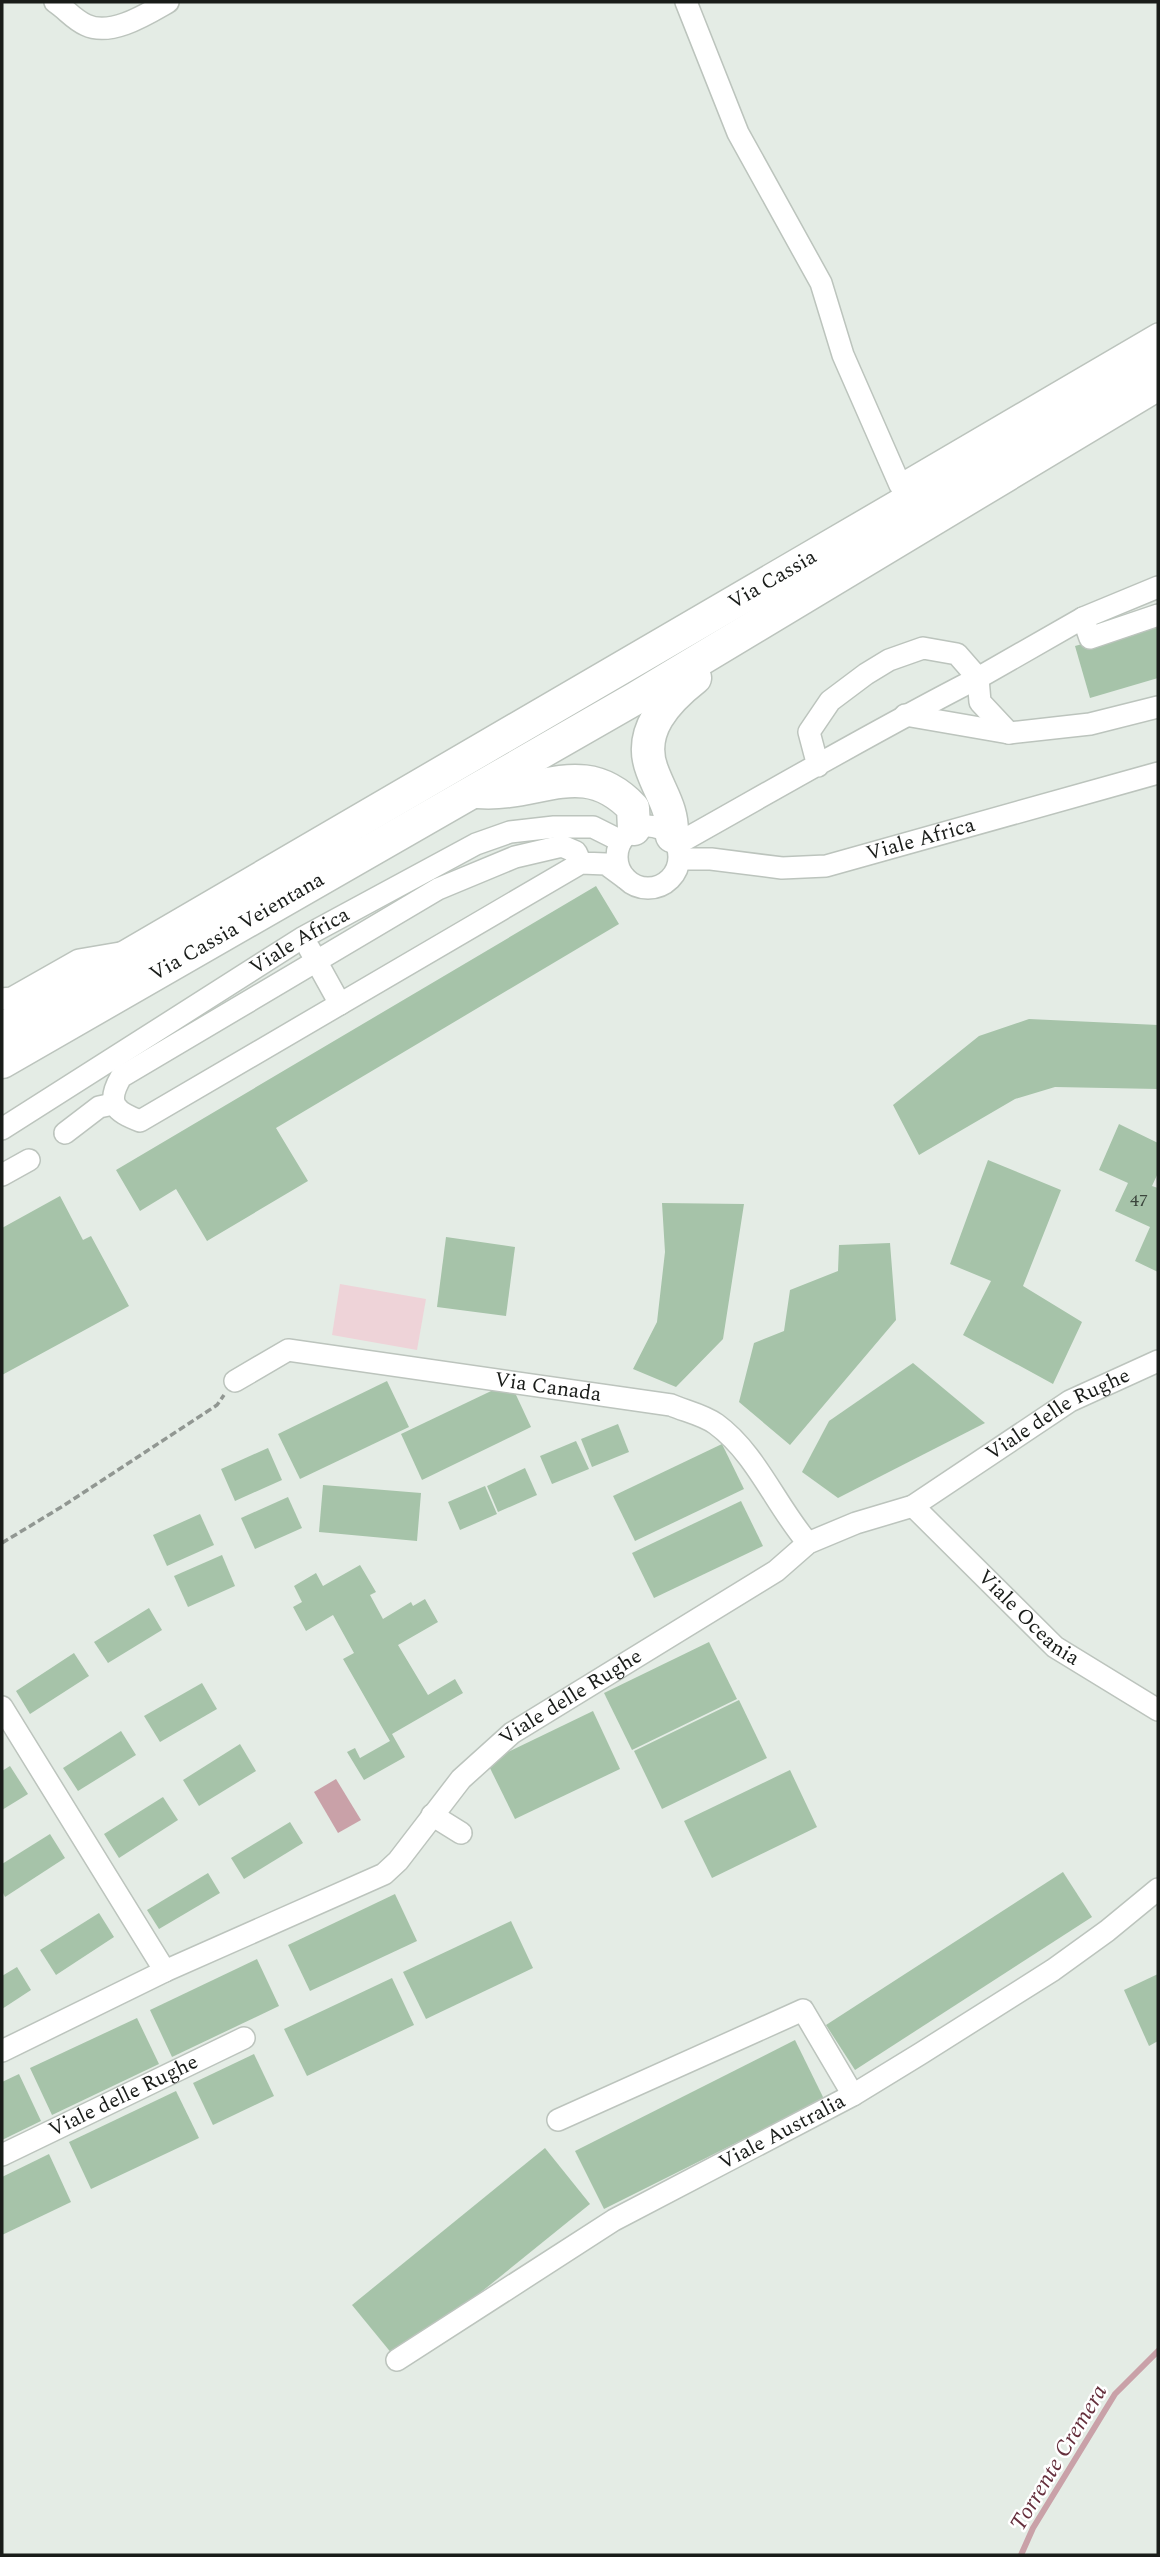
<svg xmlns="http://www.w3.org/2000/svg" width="1160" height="2557" viewBox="0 0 1160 2557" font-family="Spectral,serif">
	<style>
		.green { fill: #eed3d8 }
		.water { fill: #c9a1a8 }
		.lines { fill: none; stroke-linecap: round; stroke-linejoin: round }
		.stream { stroke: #c9a1a8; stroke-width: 6 }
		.building { fill: #a6c3a9 }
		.minor-casing { stroke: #bcc4bd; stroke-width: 24 }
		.highway-casing { stroke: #bcc4bd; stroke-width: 35 }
		.path { stroke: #919792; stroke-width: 3.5; stroke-dasharray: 7 3.5; stroke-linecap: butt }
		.minor { stroke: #fff; stroke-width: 21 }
		.highway { stroke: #fff; stroke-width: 32 }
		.labels { text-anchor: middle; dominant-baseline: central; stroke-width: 5; stroke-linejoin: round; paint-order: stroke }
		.number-label { font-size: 18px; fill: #3c463d }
		.street-label { font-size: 21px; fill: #191c19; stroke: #fff }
		.water-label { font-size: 23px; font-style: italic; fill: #652f3c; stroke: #fff }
	</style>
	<rect width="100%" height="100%" fill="#e4ece5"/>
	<path class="green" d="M 340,1284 L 426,1299 L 417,1350 L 332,1335 Z"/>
	<path class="water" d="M 336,1779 L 361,1820 L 338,1833 L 314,1792 Z"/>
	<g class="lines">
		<path class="stream" d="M 1021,2555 L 1033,2528 L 1115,2394 L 1158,2351"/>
	</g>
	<g class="building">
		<path d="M 1158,623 L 1158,678 L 1090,698 L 1075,646 Z"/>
		<path d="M 596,886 L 619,924 L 276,1128 L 308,1181 L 207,1241 L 176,1189 L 140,1211 L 116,1170 Z"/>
		<path d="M 1029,1019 L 1158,1025 L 1158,1089 L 1055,1087 L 1015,1099 L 919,1155 L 893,1105 L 979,1036 Z"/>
		<path d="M 1119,1124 L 1158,1143 L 1158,1173 L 1152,1186 L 1158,1188 L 1158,1272 L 1135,1261 L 1150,1227 L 1115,1211 L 1128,1183 L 1099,1170 Z"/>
		<path d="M 988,1160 L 1061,1190 L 1023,1286 L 1082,1322 L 1053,1384 L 963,1335 L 991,1281 L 950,1264 Z"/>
		<path d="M 60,1196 L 83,1240 L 91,1236 L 129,1306 L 2,1375 L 2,1228 Z"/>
		<path d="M 662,1203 L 744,1204 L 723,1339 L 676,1387 L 633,1369 L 657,1322 L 665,1252 Z"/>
		<path d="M 446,1237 L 515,1247 L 506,1316 L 437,1307 Z"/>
		<path d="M 890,1243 L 896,1320 L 790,1445 L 739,1402 L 754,1343 L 784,1331 L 790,1290 L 838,1271 L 839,1245 Z"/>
		<path d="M 913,1363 L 985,1423 L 838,1498 L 802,1472 L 829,1421 Z"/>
		<path d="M 387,1381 L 409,1427 L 300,1479 L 278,1434 Z"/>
		<path d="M 510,1382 L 531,1427 L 422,1480 L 401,1434 Z"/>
		<path d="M 618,1424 L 629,1452 L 592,1467 L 581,1439 Z"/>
		<path d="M 576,1441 L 589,1469 L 552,1484 L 540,1456 Z"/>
		<path d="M 722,1444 L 744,1489 L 635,1541 L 613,1496 Z"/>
		<path d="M 268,1448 L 282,1480 L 235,1501 L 221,1469 Z"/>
		<path d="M 525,1468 L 537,1495 L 498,1512 L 487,1486 Z"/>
		<path d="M 323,1485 L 421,1493 L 417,1541 L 319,1532 Z"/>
		<path d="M 485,1486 L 497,1514 L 460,1530 L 448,1502 Z"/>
		<path d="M 288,1497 L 302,1528 L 255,1549 L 241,1518 Z"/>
		<path d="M 741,1501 L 763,1546 L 654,1598 L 632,1553 Z"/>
		<path d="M 200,1514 L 214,1545 L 167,1566 L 153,1535 Z"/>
		<path d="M 222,1555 L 235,1586 L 188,1607 L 174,1576 Z"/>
		<path d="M 360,1565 L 376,1592 L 370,1595 L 383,1619 L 411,1602 L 413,1606 L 425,1599 L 438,1622 L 398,1645 L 428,1695 L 455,1679 L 463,1693 L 392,1734 L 405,1757 L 364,1780 L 347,1752 L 355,1748 L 360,1758 L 390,1741 L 343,1659 L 354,1653 L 333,1615 L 306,1631 L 293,1607 L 302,1602 L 294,1586 L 316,1573 L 323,1586 Z"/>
		<path d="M 149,1608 L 162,1630 L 108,1663 L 94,1642 Z"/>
		<path d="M 709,1642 L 737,1699 L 632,1750 L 604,1693 Z"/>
		<path d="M 74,1653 L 89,1676 L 30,1714 L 16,1691 Z"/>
		<path d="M 202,1683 L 217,1709 L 160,1742 L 144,1716 Z"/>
		<path d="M 739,1700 L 767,1758 L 662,1809 L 634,1751 Z"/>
		<path d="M 593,1711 L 620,1769 L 515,1819 L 487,1762 Z"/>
		<path d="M 121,1731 L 136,1755 L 78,1791 L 63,1768 Z"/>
		<path d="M 240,1744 L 256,1771 L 199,1806 L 183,1780 Z"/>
		<path d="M 10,1766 L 28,1794 L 2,1810 L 2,1771 Z"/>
		<path d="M 790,1770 L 817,1827 L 712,1878 L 684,1821 Z"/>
		<path d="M 163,1797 L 178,1820 L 119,1858 L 104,1834 Z"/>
		<path d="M 290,1822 L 303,1843 L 244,1879 L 231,1858 Z"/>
		<path d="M 50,1834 L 65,1858 L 5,1897 L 2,1891 L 2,1864 Z"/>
		<path d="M 1063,1872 L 1092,1917 L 855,2070 L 826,2025 Z"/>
		<path d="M 208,1873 L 220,1893 L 159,1929 L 147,1910 Z"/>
		<path d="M 395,1894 L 417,1941 L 310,1991 L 288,1945 Z"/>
		<path d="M 99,1913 L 114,1937 L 56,1975 L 40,1950 Z"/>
		<path d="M 511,1921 L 533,1968 L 426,2019 L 403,1972 Z"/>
		<path d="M 257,1959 L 279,2006 L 172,2057 L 150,2010 Z"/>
		<path d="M 17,1967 L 31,1990 L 2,2009 L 2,1976 Z"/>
		<path d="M 1158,1974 L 1158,2041 L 1149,2046 L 1124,1990 Z"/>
		<path d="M 392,1978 L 414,2025 L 307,2076 L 284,2029 Z"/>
		<path d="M 137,2018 L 159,2064 L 52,2115 L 30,2068 Z"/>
		<path d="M 795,2040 L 824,2099 L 604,2209 L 575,2151 Z"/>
		<path d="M 254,2054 L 274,2096 L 213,2125 L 193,2083 Z"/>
		<path d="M 19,2074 L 41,2121 L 2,2140 L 2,2082 Z"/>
		<path d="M 176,2091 L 199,2138 L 91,2189 L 69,2142 Z"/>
		<path d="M 545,2148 L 590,2204 L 397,2360 L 352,2305 Z"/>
		<path d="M 49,2154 L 71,2202 L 2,2235 L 2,2177 Z"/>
	</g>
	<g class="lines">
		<defs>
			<g id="minor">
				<path d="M 55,2 C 66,9 74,20 86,25 C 111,37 147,14 168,2"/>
				<path d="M 686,2 L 738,133 L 821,283 L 843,355 L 900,485 L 1158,334"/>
				<path d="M 1158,587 L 1083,618 L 978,678 L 980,702 L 1009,733 L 1090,724 L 1158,707"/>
				<path d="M 1083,618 L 1090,638 L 1158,615"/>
				<path d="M 905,715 L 1009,733"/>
				<circle cx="648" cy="857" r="31"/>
				<path d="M 677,844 C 777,788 876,730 978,678 L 957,654 L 923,648 L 889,660 L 866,674 L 830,701 L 809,732 L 818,766"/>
				<path id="s1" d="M 680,859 L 711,859 L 782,868 L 826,866 L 1158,773"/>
				<path d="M 581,863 L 576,852 L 562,846 L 515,857 L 438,889 L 121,1077 C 106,1103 114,1111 140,1121 L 581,863 L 606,864 L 625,878"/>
				<path d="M 309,948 L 340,1004"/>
				<path d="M 2,999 L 12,998 L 79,960 L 120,953"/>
				<path id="s2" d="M 2,1129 L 302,938 L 476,844 L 510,832 L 554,827 L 593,827 L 621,841"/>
				<path d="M 65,1133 L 99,1107 L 113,1104"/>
				<path d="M 2,1175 L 29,1160"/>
				<path id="s3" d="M 235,1381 L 288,1350 L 671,1405 C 685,1411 704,1415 716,1424 C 756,1453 776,1506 808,1543"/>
				<path id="s4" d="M 913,1506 L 1055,1647 L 1158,1710"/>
				<path d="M 2,1707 L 165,1971"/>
				<path d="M 432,1815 L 461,1833"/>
				<path id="s5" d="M 2,2051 L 165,1971 L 384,1874 L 398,1861 L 461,1779 L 512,1733 L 776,1571 L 808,1543 L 856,1523 L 913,1506 L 1070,1401 L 1158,1361"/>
				<path d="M 558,2120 L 803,2010 L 853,2095"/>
				<path id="s6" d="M 2,2155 L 244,2038"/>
				<path id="s7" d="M 397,2360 L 614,2220 L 853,2095 L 920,2054 L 1053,1970 L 1107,1931 L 1158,1889"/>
			</g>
			<g id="highway">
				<path d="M 478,792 C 539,797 583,755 633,808 L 634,829"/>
				<path d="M 672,836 C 673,808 661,795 652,770 C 637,731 667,700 695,678"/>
				<path id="s8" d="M 2,1029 L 1158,355"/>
				<path id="s9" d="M 2,1062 L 636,698 L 1158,384"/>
			</g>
		</defs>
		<use href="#minor" class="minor-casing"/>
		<use href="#highway" class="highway-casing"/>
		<path class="path" d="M 2,1543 L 63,1506 L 217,1405 L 224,1395"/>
		<use href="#minor" class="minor"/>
		<use href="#highway" class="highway"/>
	</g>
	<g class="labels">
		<g class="number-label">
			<text x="1139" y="1200">47</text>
		</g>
		<g class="street-label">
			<text stroke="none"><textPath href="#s8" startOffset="892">Via Cassia</textPath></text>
			<text stroke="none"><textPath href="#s1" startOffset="245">Viale Africa</textPath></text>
			<text stroke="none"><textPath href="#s9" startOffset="271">Via Cassia Veientana</textPath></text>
			<text stroke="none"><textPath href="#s2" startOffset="352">Viale Africa</textPath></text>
			<text stroke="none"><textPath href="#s3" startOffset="324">Via Canada</textPath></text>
			<text stroke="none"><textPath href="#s5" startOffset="1248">Viale delle Rughe</textPath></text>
			<text stroke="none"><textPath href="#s4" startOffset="161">Viale Oceania</textPath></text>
			<text stroke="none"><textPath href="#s5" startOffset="681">Viale delle Rughe</textPath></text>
			<text stroke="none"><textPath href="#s6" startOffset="135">Viale delle Rughe</textPath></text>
			<text stroke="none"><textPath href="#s7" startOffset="448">Viale Australia</textPath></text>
		</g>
		<g class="water-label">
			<text transform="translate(1059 2458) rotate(-59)">Torrente Cremera</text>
		</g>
	</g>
	<rect width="1160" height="2557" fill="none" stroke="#191c19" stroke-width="7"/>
</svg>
